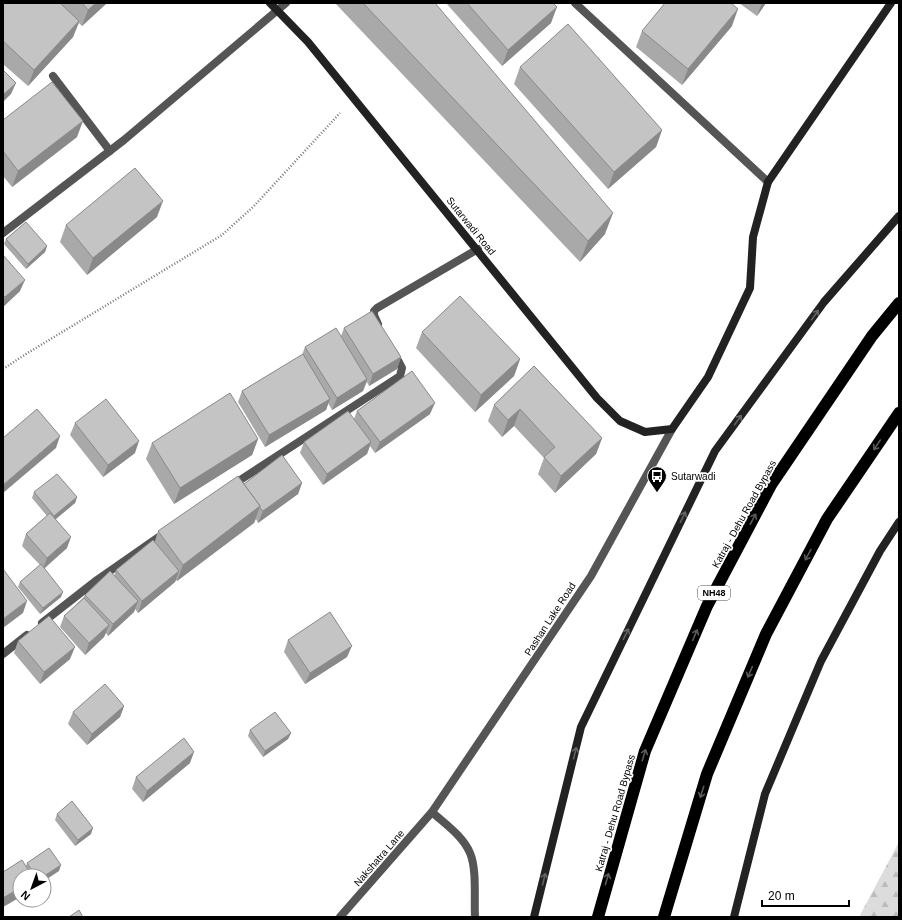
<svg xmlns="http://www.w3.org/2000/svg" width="902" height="920" viewBox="0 0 902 920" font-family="Arial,sans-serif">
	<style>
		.forest { fill: url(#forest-firs) }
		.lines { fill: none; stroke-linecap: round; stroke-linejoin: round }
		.path { stroke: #777; stroke-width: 2.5; stroke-dasharray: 1 2; stroke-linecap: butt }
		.lane { stroke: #555; stroke-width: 8 }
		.street { stroke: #555; stroke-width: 8 }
		.secondary { stroke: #222; stroke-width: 8 }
		.highway { stroke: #000; stroke-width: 12 }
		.wall { fill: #a9a9a9 }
		.shaded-wall { fill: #898989 }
		.building { fill: #c4c4c4; stroke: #898989 }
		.oneway { stroke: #646464 }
		.oneway2 { stroke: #595959 }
		.labels { text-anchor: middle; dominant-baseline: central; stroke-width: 3.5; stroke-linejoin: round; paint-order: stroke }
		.shield { fill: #fff; stroke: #4c4c4c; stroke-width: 1 }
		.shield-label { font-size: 9px; font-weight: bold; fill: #000 }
		.street-label { font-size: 10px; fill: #000; stroke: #fff }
		.poi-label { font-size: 10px; fill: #000; stroke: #fff; text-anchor: start }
	</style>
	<defs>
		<pattern id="forest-firs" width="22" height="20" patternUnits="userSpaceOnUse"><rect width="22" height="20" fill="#dcdcdc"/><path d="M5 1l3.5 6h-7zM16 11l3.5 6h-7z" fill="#bbb"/></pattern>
	</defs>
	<rect width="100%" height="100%" fill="#fff"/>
	<path class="forest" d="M 899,842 L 899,917 L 859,917 Z"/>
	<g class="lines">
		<path class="path" d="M 3,369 L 26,354 L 222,235 L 254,206 L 340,113"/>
		<path class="lane" d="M 575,3 L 768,182"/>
		<g class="street">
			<path d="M 53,76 L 110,151"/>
			<path d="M 3,233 L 124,140 L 286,3"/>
			<path d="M 378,324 L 374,315 L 374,311 L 377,308 L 478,249"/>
			<path d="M 231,486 L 400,376 L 402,368 L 394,353"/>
			<path d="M 42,623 L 97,580 L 163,534"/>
			<path d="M 3,654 L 27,635"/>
			<path d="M 432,812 C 445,824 463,836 470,853 C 477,869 474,898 475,917"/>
			<path d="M 340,917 L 432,812 L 591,576 L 672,429"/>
		</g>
		<g class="secondary">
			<path d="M 270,3 L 308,42 L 597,398 L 620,421 L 645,432 L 672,429 L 708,377 L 750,288 L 753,237 L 768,182 L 891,3"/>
			<path d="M 534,917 L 581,727 L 715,451 L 824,302 L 899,216"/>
			<path d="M 734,917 L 765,794 L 821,661 L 880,551 L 899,522"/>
		</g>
		<g class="highway">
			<path d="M 598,917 L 645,751 L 707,606 L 771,485 L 872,336 L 899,303"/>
			<path d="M 664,917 L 707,774 L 766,634 L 827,519 L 899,413"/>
		</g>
	</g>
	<g class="wall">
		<path d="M 3,3 L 63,6 L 61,3 L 107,3 L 82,26 L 79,23 L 73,37 L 28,86 L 3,64 Z"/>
		<path d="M 335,3 L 435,3 L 605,234 L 580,262 Z"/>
		<path d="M 446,3 L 553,3 L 551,23 L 502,66 Z"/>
		<path d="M 739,3 L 766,3 L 757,16 Z"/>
		<path d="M 732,26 L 682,85 L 636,47 L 642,31 Z"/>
		<path d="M 520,67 L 662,130 L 656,147 L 608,189 L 514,84 Z"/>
		<path d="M 3,120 L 77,137 L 12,187 L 3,176 Z"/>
		<path d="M 157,217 L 87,275 L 60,242 L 66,225 Z"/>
		<path d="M 6,239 L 47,246 L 45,252 L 26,269 L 4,244 Z"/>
		<path d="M 3,255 L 20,291 L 3,307 Z"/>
		<path d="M 344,328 L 401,357 L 397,369 L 369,386 L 367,382 L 363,391 L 332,410 L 328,403 L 326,410 L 265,447 L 238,402 L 242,391 L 302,355 L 305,347 L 341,336 Z"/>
		<path d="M 422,332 L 520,359 L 514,376 L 475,412 L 416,348 Z"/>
		<path d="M 534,366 L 602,438 L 596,454 L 555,493 L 538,474 L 544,458 L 514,426 L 502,437 L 488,421 L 494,405 Z"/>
		<path d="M 357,411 L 430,414 L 375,453 L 370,446 L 367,454 L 323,485 L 300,453 L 304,442 L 354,419 Z"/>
		<path d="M 75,423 L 135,453 L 103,477 L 70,435 Z"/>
		<path d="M 258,439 L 252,455 L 174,504 L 146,459 L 152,443 Z"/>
		<path d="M 302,483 L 298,494 L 258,523 L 256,519 L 254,523 L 177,581 L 176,580 L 175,582 L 138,613 L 135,609 L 134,612 L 108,636 L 106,633 L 104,637 L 85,655 L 60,627 L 64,616 L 83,598 L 85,595 L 114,576 L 116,570 L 155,541 L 158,531 L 244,484 Z"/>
		<path d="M 34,492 L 77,497 L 75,503 L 56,519 L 67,548 L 44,569 L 61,597 L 40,614 L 18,587 L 20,582 L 40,565 L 22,546 L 26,534 L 47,516 L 32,498 Z"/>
		<path d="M 288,640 L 347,657 L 305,684 L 284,652 Z"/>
		<path d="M 18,641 L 70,659 L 40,684 L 14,653 Z"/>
		<path d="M 124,706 L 120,717 L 87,745 L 68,724 L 73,712 Z"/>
		<path d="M 250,730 L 291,733 L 288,739 L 263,757 L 248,736 Z"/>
		<path d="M 190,763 L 143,802 L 132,789 L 136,777 Z"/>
		<path d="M 57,814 L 91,834 L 75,846 L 55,820 Z"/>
		<path d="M 27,863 L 59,871 L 44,876 L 20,876 L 20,897 L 3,907 L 3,872 L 26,866 Z"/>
	</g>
	<g class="shaded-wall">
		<path d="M 96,3 L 107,3 L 82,26 L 88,10 Z"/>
		<path d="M 762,3 L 766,3 L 757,16 Z"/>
		<path d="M 557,7 L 551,23 L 502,66 L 508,50 Z"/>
		<path d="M 738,9 L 732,26 L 682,85 L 688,69 Z"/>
		<path d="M 79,21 L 73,37 L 28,86 L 34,70 Z"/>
		<path d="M 16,83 L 11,94 L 3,102 L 3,95 Z"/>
		<path d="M 83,121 L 77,137 L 12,187 L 18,171 Z"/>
		<path d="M 662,130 L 656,147 L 608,189 L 614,172 Z"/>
		<path d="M 163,201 L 157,217 L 87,275 L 93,258 Z"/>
		<path d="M 613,213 L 605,234 L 580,262 L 588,241 Z"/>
		<path d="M 47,246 L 45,252 L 26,269 L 28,264 Z"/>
		<path d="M 25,280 L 20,291 L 3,307 L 3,303 L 5,297 Z"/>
		<path d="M 401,357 L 397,369 L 369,386 L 373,374 Z"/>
		<path d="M 520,359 L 514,376 L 475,412 L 481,395 Z"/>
		<path d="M 367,379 L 363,391 L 332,410 L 337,398 Z"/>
		<path d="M 330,399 L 326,410 L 265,447 L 269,435 Z"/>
		<path d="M 435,403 L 430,414 L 375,453 L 380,442 Z"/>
		<path d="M 520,409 L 514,426 L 502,437 L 508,420 Z"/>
		<path d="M 60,436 L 56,448 L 3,493 L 3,485 Z"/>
		<path d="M 602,438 L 596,454 L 555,493 L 561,476 Z"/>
		<path d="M 258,439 L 252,455 L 174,504 L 180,488 Z"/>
		<path d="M 139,441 L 135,453 L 103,477 L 108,465 Z"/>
		<path d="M 371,442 L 367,454 L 323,485 L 327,474 Z"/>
		<path d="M 302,483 L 298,494 L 258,523 L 263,511 Z"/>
		<path d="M 77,497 L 75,503 L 52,522 L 54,516 Z"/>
		<path d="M 260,506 L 254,523 L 177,581 L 183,565 Z"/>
		<path d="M 71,537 L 67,548 L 43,569 L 47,558 Z"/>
		<path d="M 179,571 L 175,582 L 138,613 L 142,601 Z"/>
		<path d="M 63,592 L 61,597 L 40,614 L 43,608 Z"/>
		<path d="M 27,601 L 23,613 L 3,628 L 3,619 Z"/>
		<path d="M 138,601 L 134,612 L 108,636 L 113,624 Z"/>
		<path d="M 109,625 L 104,637 L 85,655 L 89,643 Z"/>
		<path d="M 352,646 L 347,657 L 305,684 L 310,673 Z"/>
		<path d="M 75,647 L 70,659 L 40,684 L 44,672 Z"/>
		<path d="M 124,706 L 120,717 L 87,745 L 92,734 Z"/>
		<path d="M 291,733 L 288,739 L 263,757 L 265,751 Z"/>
		<path d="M 194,752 L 190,763 L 143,802 L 147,791 Z"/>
		<path d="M 93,828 L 91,834 L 75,846 L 78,840 Z"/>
		<path d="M 61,865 L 59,871 L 44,881 L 44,876 Z"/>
		<path d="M 20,888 L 20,897 L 3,907 L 3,898 Z"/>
	</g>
	<g class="building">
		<path d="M 3,3 L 60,3 L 79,21 L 34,70 L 3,41 Z"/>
		<path d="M 82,3 L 96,3 L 88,10 Z"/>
		<path d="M 363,3 L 435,3 L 613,213 L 588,241 Z"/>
		<path d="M 467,3 L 553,3 L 557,7 L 508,50 Z"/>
		<path d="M 665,3 L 731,3 L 738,9 L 688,69 L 642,31 Z"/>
		<path d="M 568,24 L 662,130 L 614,172 L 520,67 Z"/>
		<path d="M 3,70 L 16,83 L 3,95 Z"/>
		<path d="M 52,82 L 83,121 L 18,171 L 3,151 L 3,120 Z"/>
		<path d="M 135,168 L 163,201 L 93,258 L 66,225 Z"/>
		<path d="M 26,222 L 47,246 L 28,264 L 6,239 Z"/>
		<path d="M 3,255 L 25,280 L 5,297 L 3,295 Z"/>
		<path d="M 460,296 L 520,359 L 481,395 L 422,332 Z"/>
		<path d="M 372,311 L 401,357 L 373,374 L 344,328 Z"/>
		<path d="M 336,328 L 367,379 L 337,398 L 305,347 Z"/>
		<path d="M 303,354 L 330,399 L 269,435 L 242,391 Z"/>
		<path d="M 534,366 L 602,438 L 561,476 L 544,457 L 555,447 L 520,409 L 508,420 L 494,405 Z"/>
		<path d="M 412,371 L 435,403 L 380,442 L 357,411 Z"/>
		<path d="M 230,393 L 258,439 L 180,488 L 152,443 Z"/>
		<path d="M 106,399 L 139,441 L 108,465 L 75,423 Z"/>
		<path d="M 37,409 L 60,436 L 3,485 L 3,438 Z"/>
		<path d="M 348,411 L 371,442 L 327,474 L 304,442 Z"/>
		<path d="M 282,455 L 302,483 L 263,511 L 260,508 L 260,506 L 244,484 Z"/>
		<path d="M 57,474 L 77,497 L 54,516 L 34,492 Z"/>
		<path d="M 238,476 L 260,506 L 183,565 L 158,531 Z"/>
		<path d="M 50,513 L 71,537 L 47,558 L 26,534 Z"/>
		<path d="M 153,540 L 179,571 L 142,601 L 116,570 Z"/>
		<path d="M 41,564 L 63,592 L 43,608 L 20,582 Z"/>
		<path d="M 3,569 L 27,601 L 3,619 Z"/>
		<path d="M 110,571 L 138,601 L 113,624 L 85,595 Z"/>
		<path d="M 84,598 L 109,625 L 89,643 L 64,616 Z"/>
		<path d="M 330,612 L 352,646 L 310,673 L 288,640 Z"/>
		<path d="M 49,616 L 75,647 L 44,672 L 18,641 Z"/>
		<path d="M 105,684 L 124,706 L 92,734 L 73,712 Z"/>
		<path d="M 275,712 L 291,733 L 265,751 L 250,730 Z"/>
		<path d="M 184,738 L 194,752 L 147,791 L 136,777 Z"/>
		<path d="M 72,801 L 93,828 L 78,840 L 57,814 Z"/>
		<path d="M 49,848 L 61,865 L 44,876 L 36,876 L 27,863 Z"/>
		<path d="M 22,860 L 32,876 L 20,876 L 20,888 L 3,898 L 3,872 Z"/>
		<path d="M 79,910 L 83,917 L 69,917 Z"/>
	</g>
	<defs><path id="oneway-shaft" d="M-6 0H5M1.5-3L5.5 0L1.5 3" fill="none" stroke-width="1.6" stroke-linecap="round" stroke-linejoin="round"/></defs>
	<g class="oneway">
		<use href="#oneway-shaft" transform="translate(815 315) rotate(-54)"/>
		<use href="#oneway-shaft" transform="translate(738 420) rotate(-54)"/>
		<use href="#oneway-shaft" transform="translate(683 517) rotate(-64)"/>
		<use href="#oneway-shaft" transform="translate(626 634) rotate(-64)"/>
		<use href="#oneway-shaft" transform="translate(575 753) rotate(-76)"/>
		<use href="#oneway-shaft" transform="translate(544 879) rotate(-76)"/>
	</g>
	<g class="oneway2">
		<use href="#oneway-shaft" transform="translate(877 445) rotate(124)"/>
		<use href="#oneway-shaft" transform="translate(753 519) rotate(-62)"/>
		<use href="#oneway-shaft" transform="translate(808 555) rotate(118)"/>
		<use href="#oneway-shaft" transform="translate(695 635) rotate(-67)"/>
		<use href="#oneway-shaft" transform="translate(750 672) rotate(113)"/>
		<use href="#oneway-shaft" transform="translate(644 755) rotate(-72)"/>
		<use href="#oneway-shaft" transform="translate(702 792) rotate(107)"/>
		<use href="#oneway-shaft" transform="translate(607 879) rotate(-74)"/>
	</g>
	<defs>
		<symbol id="bus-pin" viewBox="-11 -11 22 30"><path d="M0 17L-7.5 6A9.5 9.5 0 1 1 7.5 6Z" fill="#000" stroke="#fff"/><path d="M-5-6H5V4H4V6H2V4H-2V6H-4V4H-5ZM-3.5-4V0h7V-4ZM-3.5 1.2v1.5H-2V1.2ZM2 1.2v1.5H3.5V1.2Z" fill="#fff"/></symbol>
	</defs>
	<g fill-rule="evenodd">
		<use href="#bus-pin" x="646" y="465" width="22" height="30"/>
	</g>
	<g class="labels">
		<rect class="shield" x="698" y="586" width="32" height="14" rx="3"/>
		<g class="shield-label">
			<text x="714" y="593">NH48</text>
		</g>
		<g class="street-label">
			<text transform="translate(471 226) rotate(51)">Sutarwadi Road</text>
			<text transform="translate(744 514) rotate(-61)">Katraj - Dehu Road Bypass</text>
			<text transform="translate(550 619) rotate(-57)">Pashan Lake Road</text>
			<text transform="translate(615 813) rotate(-74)">Katraj - Dehu Road Bypass</text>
			<text transform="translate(379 858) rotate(-49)">Nakshatra Lane</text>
		</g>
		<g class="poi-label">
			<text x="671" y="476">Sutarwadi</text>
		</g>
	</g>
	<rect width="902" height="920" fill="none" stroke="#000000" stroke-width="8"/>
	<g transform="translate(32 888) rotate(221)"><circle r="19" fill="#ffffff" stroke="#999999"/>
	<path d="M0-3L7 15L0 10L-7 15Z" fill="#000000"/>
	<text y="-6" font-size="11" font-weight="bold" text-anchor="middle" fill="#000000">N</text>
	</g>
	<path d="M762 900v6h87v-6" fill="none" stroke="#000000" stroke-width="2"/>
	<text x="768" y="900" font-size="12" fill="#000000" stroke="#ffffff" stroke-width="3" paint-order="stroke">20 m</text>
</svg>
